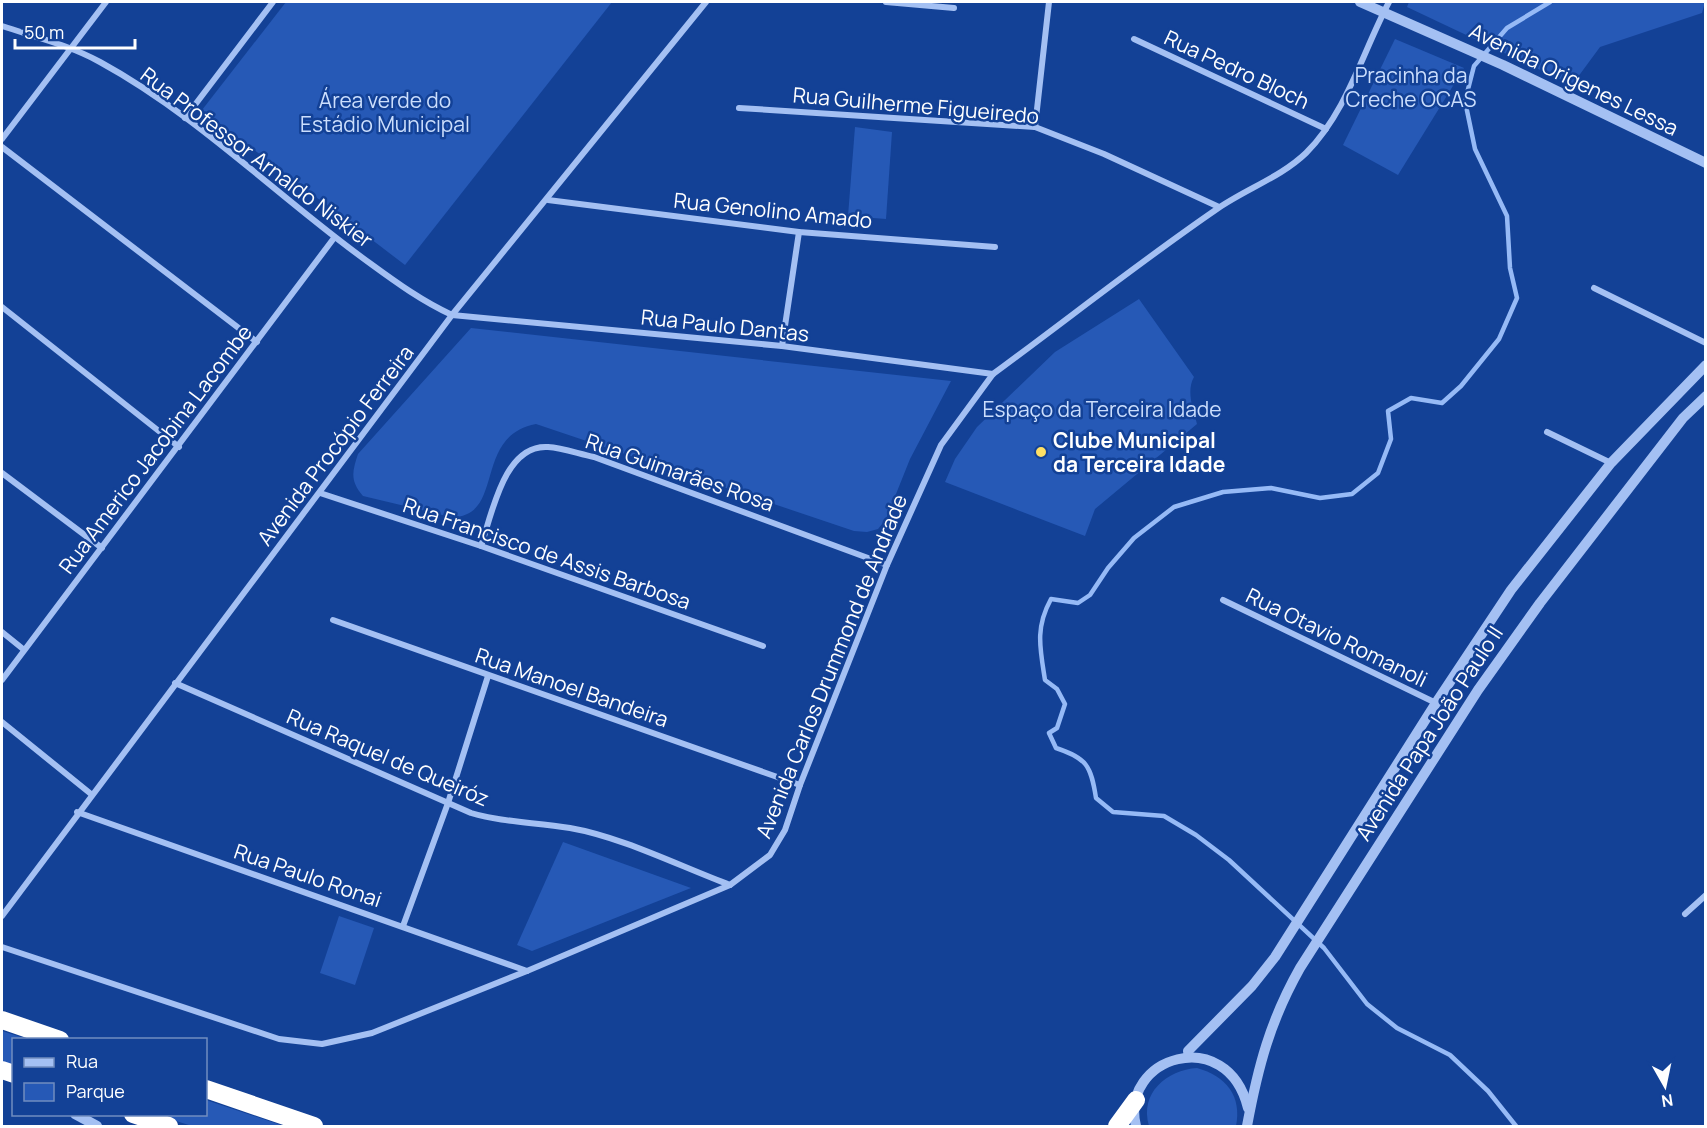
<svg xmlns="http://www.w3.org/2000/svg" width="1707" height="1128" viewBox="0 0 1707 1128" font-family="Manrope,sans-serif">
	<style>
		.green { fill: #2659b6 }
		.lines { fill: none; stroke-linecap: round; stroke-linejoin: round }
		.stream { stroke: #96baf6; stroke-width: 4.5 }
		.minor { stroke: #a4c0f3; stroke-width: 6 }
		.tertiary { stroke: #a4c0f3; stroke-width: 10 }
		.motorway { stroke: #fff; stroke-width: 18 }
		.poi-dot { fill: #ffe065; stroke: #134196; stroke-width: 2 }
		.labels { text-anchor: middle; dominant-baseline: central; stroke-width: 5; stroke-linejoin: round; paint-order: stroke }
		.street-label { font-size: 21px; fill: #fff; stroke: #134196 }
		.park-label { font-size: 21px; fill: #cbdefd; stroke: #134196 }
		.poi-label { font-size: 21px; font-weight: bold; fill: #fff; stroke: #134196; text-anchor: start }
	</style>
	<rect width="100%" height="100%" fill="#134196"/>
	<g class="green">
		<path d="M 286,2 L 612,2 L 405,265 L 202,110 Z"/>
		<path d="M 1409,2 L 1705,2 L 1702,13 L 1600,47 L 1572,85 L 1407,7 Z"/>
		<path d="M 1395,39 L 1464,68 L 1398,175 L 1343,145 Z"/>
		<path d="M 855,127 L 892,132 L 886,219 L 848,216 Z"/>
		<path d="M 1139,299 L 1194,377 C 1186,391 1193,409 1197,424 L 1095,509 L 1085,536 L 945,482 L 955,459 L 977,427 L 1055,352 Z"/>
		<path d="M 471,328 L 951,381 L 910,459 L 886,519 L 878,529 L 867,532 L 854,531 L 536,424 C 472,436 506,518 451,517 L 363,496 C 350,481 352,472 358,454 Z"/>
		<path d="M 563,842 L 691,888 L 532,951 L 517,945 Z"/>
		<path d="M 339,916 L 374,928 L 355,985 L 320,973 Z"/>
		<path d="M 2,1031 L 27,1039 L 14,1040 L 13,1066 L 2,1062 Z"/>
		<path d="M 1197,1068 C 1226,1076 1242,1096 1236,1126 L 1149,1126 C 1139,1093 1167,1070 1197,1068 Z"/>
		<path d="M 206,1100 L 284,1126 L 192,1126 L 157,1115 L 206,1114 Z"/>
	</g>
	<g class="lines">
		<path class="stream" d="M 1516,1126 L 1488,1091 L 1450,1055 L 1397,1028 L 1367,1004 L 1324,948 L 1229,860 L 1196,835 L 1164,816 L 1113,812 L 1096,798 C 1091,766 1087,758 1056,748 L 1049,733 L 1057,728 L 1065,704 L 1057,689 L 1045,680 C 1040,648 1035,628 1051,599 L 1078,603 L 1090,595 L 1108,568 L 1134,538 L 1174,507 L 1223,492 L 1271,488 L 1320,498 L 1352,494 L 1378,473 L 1391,439 L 1388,411 L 1411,398 L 1442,403 L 1461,386 L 1499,339 L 1517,298 L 1510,268 L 1507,216 L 1475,149 L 1465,101 L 1474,66 L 1507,28 L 1550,2"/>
		<g class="minor">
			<path d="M 886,2 L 954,8"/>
			<path d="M 2,26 C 35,37 69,45 100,62 C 199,116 280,199 371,264 C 397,283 422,301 452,315 L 782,346 L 993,374"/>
			<path d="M 1134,39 L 1326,129"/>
			<path d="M 739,108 L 1035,127 L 1104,154 L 1219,207"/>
			<path d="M 185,118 L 273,2"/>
			<path d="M 1035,127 L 1049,2"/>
			<path d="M 2,139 L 106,2"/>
			<path d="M 2,147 L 257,342"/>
			<path d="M 548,200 L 799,232 L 995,247"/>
			<path d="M 1594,288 L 1706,343"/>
			<path d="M 2,307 L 179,447"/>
			<path d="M 782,346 L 799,232"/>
			<path d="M 1547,432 L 1611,463"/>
			<path d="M 2,473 L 102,548"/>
			<path d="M 320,493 L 481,546 L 763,646"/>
			<path d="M 481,546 C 492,514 504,444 548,447 C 563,448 579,454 594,457 L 887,565"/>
			<path d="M 1223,600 L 1436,703"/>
			<path d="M 333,620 L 800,785"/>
			<path d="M 2,632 L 23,649"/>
			<path d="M 2,680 L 334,238"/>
			<path d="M 175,683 L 471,813 C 504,823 536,822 570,828 C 622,837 679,866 730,885"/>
			<path d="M 2,722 L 91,794"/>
			<path d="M 77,812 L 527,971"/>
			<path d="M 1685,914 L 1706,895"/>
			<path d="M 2,916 L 452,315 L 706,2"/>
			<path d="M 403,926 L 448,803 L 488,676"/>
			<path d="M 2,947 L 279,1039 L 322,1044 L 372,1033 L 527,971 L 730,885 L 770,855 L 785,830 L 800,785 L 887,565 L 941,445 L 993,374 C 1068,319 1141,261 1217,209 C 1246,189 1281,177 1306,153 C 1347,112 1363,51 1389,2"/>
		</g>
		<g class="tertiary">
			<path d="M 1360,2 L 1503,65 L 1706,163"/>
			<path d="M 1189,1057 L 1188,1051 L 1252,986 L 1275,957 L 1436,703 L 1511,590 L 1611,463 L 1706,365"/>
			<path d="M 75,1114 L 97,1126"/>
			<path d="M 1136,1126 C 1119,1057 1227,1023 1248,1108"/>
			<path d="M 1247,1126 C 1258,1067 1270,1021 1300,968 L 1478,690 L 1540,603 L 1683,418 L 1706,396"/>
		</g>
		<g class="motorway">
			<path d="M 2,1020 L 60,1040"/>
			<path d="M 2,1070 L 14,1074"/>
			<path d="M 206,1089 L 314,1126"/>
			<path d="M 133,1114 L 169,1126"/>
			<path d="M 1117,1126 L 1136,1100"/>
		</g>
	</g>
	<circle class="poi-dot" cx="1041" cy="452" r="6"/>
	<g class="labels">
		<g class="street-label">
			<text transform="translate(1237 69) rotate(25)">Rua Pedro Bloch</text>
			<text transform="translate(1574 79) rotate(26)">Avenida Origenes Lessa</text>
			<text transform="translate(916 105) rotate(5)">Rua Guilherme Figueiredo</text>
			<text transform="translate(257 157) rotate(37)">Rua Professor Arnaldo Niskier</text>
			<text transform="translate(773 210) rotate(6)">Rua Genolino Amado</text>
			<text transform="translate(725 325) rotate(6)">Rua Paulo Dantas</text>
			<text transform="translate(335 445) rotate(-53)">Avenida Procópio Ferreira</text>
			<text transform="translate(155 449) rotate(-53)">Rua Americo Jacobina Lacombe</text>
			<text transform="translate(680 472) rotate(19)">Rua Guimarães Rosa</text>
			<text transform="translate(547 553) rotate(19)">Rua Francisco de Assis Barbosa</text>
			<text transform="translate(1337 637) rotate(26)">Rua Otavio Romanoli</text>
			<text transform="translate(831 666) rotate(-68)">Avenida Carlos Drummond de Andrade</text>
			<text transform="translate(572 687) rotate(19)">Rua Manoel Bandeira</text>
			<text transform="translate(1429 733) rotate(-57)">Avenida Papa João Paulo II</text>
			<text transform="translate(388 757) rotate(23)">Rua Raquel de Queiróz</text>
			<text transform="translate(308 875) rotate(19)">Rua Paulo Ronai</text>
		</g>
		<g class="park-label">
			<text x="1411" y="75">Pracinha da<tspan x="1411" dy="24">Creche OCAS</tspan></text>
			<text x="385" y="100">Área verde do<tspan x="385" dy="24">Estádio Municipal</tspan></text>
			<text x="1102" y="409">Espaço da Terceira Idade</text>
		</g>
		<g class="poi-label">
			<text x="1053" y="440">Clube Municipal<tspan x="1053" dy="24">da Terceira Idade</tspan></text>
		</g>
	</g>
	<rect width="1707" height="1128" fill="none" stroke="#ffffff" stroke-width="6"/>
	<rect x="12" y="1038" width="195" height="78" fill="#134196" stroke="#718dc0" stroke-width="1.5"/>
	<rect x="24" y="1058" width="30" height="9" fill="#a4c0f3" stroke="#718dc0" stroke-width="1.5"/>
	<text x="66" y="1068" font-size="18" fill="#ffffff">Rua</text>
	<rect x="24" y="1083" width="30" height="18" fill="#2659b6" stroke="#718dc0" stroke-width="1.5"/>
	<text x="66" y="1098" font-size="18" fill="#ffffff">Parque</text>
	<g transform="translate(1665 1086) rotate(171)" stroke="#134196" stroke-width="4.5" paint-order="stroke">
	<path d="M0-4.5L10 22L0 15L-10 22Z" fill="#ffffff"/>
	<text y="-9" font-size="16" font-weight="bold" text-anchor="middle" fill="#ffffff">N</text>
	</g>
	<path d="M15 39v9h120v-9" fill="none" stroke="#ffffff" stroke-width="3"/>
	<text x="24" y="39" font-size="18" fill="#ffffff" stroke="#134196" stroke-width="4.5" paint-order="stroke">50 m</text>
</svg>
